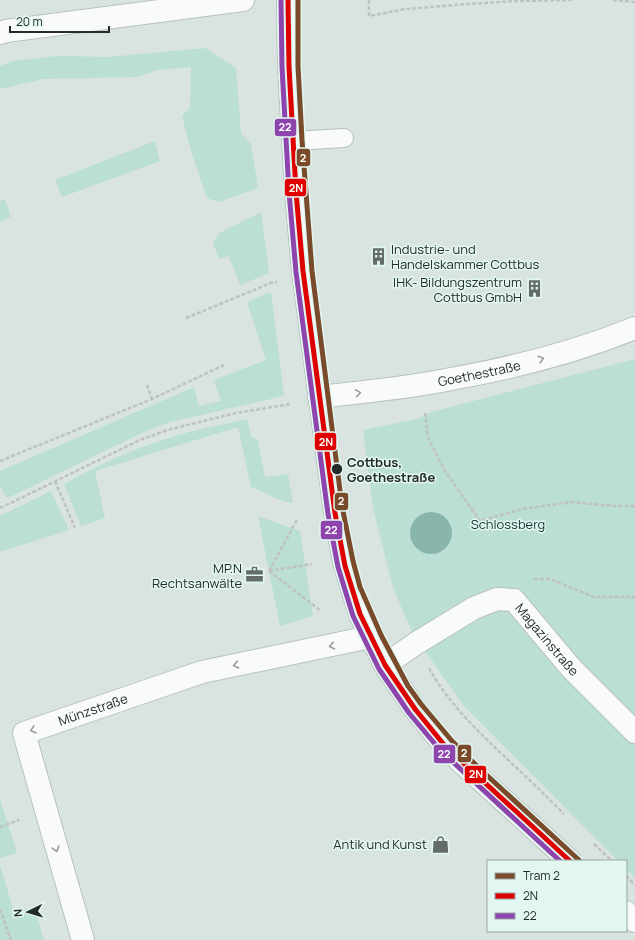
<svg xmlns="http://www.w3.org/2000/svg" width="635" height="940" viewBox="0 0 635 940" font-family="Manrope,sans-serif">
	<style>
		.green { fill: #bbded5 }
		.water { fill: #89b6ac }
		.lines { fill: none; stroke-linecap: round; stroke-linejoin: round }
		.service-casing { stroke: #b8c1be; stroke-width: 20 }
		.minor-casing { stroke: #b8c1be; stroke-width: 24 }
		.tertiary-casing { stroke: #b8c1be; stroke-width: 24 }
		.path { stroke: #bfc2c1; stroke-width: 2.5; stroke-dasharray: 4 2; stroke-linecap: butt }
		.service { stroke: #f9fbfa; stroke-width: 18 }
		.minor { stroke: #f9fbfa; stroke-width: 22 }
		.tertiary { stroke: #f9fbfa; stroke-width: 22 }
		.bus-1-casing { stroke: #e2f7f1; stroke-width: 8 }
		.bus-2-casing { stroke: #e2f7f1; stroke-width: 8 }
		.bus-1 { stroke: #df0101; stroke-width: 5 }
		.bus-2 { stroke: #8e44ad; stroke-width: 5 }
		.tram-1-casing { stroke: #e2f7f1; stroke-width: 8 }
		.tram-1 { stroke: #7a4b2a; stroke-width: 5 }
		.oneway { stroke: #999d9c }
		.stop-dot { fill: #242b29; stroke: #e2f7f1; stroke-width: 1.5 }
		.labels { text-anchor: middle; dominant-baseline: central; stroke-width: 3; stroke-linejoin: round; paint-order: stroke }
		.poi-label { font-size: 13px; fill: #242b29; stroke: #e2f7f1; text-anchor: end }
		.street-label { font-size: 13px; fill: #242b29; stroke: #e2f7f1 }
		.stop-label { font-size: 13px; font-weight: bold; fill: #242b29; stroke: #e2f7f1; text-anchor: start }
		.park-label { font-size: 13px; fill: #13312b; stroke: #e2f7f1 }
		.line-badge { stroke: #e2f7f1; stroke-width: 1.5 }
		.badge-label { font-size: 11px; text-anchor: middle; font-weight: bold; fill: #fff }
	</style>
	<rect width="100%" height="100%" fill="#d9e4e1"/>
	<g class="green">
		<path d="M 205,48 L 236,68 L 241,133 L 251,144 L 258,188 L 219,202 L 207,198 L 191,151 L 182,116 L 190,108 L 191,67 L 158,70 L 137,77 L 43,79 L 0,89 L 0,66 L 13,61 L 57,56 L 108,57 Z"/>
		<path d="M 155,141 L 160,161 L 62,197 L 55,180 Z"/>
		<path d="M 5,199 L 11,217 L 0,222 L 0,201 Z"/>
		<path d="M 261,212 L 269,273 L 240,285 L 229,256 L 219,259 L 213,242 L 219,233 Z"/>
		<path d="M 271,292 L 284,396 L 170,422 L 148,430 L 10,497 L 6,497 L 0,486 L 0,471 L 194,387 L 199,406 L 221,401 L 214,380 L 266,360 L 247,302 Z"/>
		<path d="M 635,359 L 635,878 L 626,869 L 626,861 L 618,861 L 463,705 L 413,634 L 393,588 L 373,508 L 363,430 L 418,419 L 431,412 Z"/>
		<path d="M 247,419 L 251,436 L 258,440 L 265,477 L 288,474 L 293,503 C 283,503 262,491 251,487 L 238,427 L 95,471 L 105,518 L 81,526 L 64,484 C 98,465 135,448 172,437 C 196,429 222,425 247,419 Z"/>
		<path d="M 51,491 L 69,530 L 0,552 L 0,516 Z"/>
		<path d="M 258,516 L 300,531 L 313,616 L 280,626 Z"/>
		<path d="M 0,799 L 17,853 L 0,858 Z"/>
		<path d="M 0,865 L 14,912 L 34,907 L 44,940 L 0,940 Z"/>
	</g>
	<circle class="water" cx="431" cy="533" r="21"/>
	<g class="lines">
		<defs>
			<path id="service" d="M 294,141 L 344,138"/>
			<g id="minor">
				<path d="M 288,0 L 289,67 L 296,192 L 303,271 L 335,513 L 345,566 L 360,614 L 385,665 L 415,709 L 445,746 L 459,760 L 570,861"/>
				<path id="s1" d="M 319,397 C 363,392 408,388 451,379 C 513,368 576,352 635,328"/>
				<path id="s2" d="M 385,665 L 415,644 L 474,608 L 497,599 L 514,600 L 571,668 L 635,732"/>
				<path d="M 626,912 L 635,921"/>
				<path id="s3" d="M 83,940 L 24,733 L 202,672 L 370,637"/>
			</g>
			<path id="tertiary" d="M 0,33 L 6,31 L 243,0"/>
		</defs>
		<use href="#service" class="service-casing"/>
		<use href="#minor" class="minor-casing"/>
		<use href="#tertiary" class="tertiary-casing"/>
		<g class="path">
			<path d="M 369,0 L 369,16 L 406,9 L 454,5 L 518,1 L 574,0"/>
			<path d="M 613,0 L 635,2"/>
			<path d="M 186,318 L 259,288 L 270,283 L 277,282"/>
			<path d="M 147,385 L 152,399"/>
			<path d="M 425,413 L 428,438 L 445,471 L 480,521 L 522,509 L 572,502 L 615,506 L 635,506"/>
			<path d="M 0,461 L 152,399 L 224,365"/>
			<path d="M 55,481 L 75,528"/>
			<path d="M 0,508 L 142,439 L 171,429 L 236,413 L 291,404"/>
			<path d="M 269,571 L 321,611"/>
			<path d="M 269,571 L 298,518"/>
			<path d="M 269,571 L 312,564"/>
			<path d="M 534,579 L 550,579 L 594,597 L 635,597"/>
			<path d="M 429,668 C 451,708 487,740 520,771 C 535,785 549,799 564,814"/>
			<path d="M 0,827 L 19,820"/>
			<path d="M 594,844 L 612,861"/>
			<path d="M 626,876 L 635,885"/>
			<path d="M 0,909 L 11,940"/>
		</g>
		<use href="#service" class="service"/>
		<use href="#minor" class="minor"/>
		<use href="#tertiary" class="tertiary"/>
		<defs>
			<path id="bus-1" d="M 288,0 L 289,67 L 296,192 L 303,271 L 335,513 L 345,566 L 360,614 L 385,665 L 415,709 L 445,746 L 570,861"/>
			<path id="bus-2" d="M 281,0 L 282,67 L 289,192 L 296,272 L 328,514 L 338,567 L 353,616 L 379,669 L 409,713 L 440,750 L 560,861"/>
		</defs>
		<use href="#bus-1" class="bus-1-casing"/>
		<use href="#bus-2" class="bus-2-casing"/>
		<use href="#bus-1" class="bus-1"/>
		<use href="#bus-2" class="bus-2"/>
		<defs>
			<path id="tram-1" d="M 298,0 L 298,66 L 302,140 L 312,271 L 342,506 L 353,561 L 360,587 L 381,635 L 408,686 L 421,704 L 452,741 L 480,769 L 580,861"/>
		</defs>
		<use href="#tram-1" class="tram-1-casing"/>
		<use href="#tram-1" class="tram-1"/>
	</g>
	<defs><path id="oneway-chevron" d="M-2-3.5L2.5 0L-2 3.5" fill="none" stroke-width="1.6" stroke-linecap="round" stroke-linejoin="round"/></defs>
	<g class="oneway">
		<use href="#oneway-chevron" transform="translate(541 359) rotate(-17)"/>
		<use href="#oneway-chevron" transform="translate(358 393) rotate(-8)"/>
		<use href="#oneway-chevron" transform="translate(332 646) rotate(168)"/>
		<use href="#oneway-chevron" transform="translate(236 665) rotate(168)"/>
		<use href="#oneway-chevron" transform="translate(33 730) rotate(161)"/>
		<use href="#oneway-chevron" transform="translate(56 849) rotate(74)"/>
	</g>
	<defs>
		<symbol id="building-bare" viewBox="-9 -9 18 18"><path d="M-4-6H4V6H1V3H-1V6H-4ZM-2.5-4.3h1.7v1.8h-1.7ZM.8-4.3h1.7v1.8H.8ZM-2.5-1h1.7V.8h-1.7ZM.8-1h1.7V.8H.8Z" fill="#636c69" stroke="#e2f7f1" stroke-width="2.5" paint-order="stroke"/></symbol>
		<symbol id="office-bare" viewBox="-9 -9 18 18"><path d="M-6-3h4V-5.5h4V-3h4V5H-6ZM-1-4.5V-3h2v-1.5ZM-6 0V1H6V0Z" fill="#636c69" stroke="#e2f7f1" stroke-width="2.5" paint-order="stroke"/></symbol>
		<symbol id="shop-bare" viewBox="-9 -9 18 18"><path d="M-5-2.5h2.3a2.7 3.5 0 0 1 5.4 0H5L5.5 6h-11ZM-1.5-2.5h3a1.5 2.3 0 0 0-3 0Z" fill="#636c69" stroke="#e2f7f1" stroke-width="2.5" paint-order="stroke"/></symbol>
	</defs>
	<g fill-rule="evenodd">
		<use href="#building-bare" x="366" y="244" width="25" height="25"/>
		<use href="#building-bare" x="522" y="276" width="25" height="25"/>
		<use href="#office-bare" x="242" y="562" width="25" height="25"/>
		<use href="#shop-bare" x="428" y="832" width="25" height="25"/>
	</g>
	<circle class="stop-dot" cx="337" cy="469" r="6"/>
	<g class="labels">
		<g class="poi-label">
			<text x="391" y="249" text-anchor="start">Industrie- und<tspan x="391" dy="15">Handelskammer Cottbus</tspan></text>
			<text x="522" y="282">IHK- Bildungszentrum<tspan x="522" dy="15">Cottbus GmbH</tspan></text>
			<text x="242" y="568">MP.N<tspan x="242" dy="15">Rechtsanwälte</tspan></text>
			<text x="427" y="844">Antik und Kunst</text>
		</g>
		<g class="street-label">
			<text stroke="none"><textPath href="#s1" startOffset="162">Goethestraße</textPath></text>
			<text stroke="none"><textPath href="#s2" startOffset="199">Magazinstraße</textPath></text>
			<text stroke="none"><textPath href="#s3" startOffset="288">Münzstraße</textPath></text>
		</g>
		<g class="stop-label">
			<text x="347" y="462">Cottbus,<tspan x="347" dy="15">Goethestraße</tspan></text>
		</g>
		<g class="park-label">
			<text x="508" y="524">Schlossberg</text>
		</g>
	</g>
	<g class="line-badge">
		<rect x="274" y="118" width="23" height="19" rx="4" fill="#8e44ad"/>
		<rect x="296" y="148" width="15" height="19" rx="4" fill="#7a4b2a"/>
		<rect x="284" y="178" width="23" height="19" rx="4" fill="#df0101"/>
		<rect x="314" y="432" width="23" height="19" rx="4" fill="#df0101"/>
		<rect x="334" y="492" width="15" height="19" rx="4" fill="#7a4b2a"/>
		<rect x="320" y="520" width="23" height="20" rx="4" fill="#8e44ad"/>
		<rect x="457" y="744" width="15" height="19" rx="4" fill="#7a4b2a"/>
		<rect x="433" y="744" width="23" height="20" rx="4" fill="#8e44ad"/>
		<rect x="464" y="765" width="23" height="19" rx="4" fill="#df0101"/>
	</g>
	<g class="badge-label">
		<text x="285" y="131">22</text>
		<text x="303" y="162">2</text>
		<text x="296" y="192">2N</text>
		<text x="326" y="446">2N</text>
		<text x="341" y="505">2</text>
		<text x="331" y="534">22</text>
		<text x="464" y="757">2</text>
		<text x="444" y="758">22</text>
		<text x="476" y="778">2N</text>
	</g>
	<rect x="487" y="860" width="140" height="72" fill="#e2f7f1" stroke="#96a5a1"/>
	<rect x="495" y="873" width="20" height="6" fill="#7a4b2a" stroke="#96a5a1"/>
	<text x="523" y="880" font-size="12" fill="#242b29">Tram 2</text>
	<rect x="495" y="893" width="20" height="6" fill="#df0101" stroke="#96a5a1"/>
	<text x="523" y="900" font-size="12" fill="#242b29">2N</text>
	<rect x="495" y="913" width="20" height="6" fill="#8e44ad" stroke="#96a5a1"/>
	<text x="523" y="920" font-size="12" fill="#242b29">22</text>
	<g transform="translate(28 912) rotate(265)" stroke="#e2f7f1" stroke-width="3" paint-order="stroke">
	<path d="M0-3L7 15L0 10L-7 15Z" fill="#242b29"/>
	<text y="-6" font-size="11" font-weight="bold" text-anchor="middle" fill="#242b29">N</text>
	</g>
	<path d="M10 26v6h99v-6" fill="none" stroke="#242b29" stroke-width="2"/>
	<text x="16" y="26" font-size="12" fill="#242b29" stroke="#e2f7f1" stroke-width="3" paint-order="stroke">20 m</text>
</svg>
